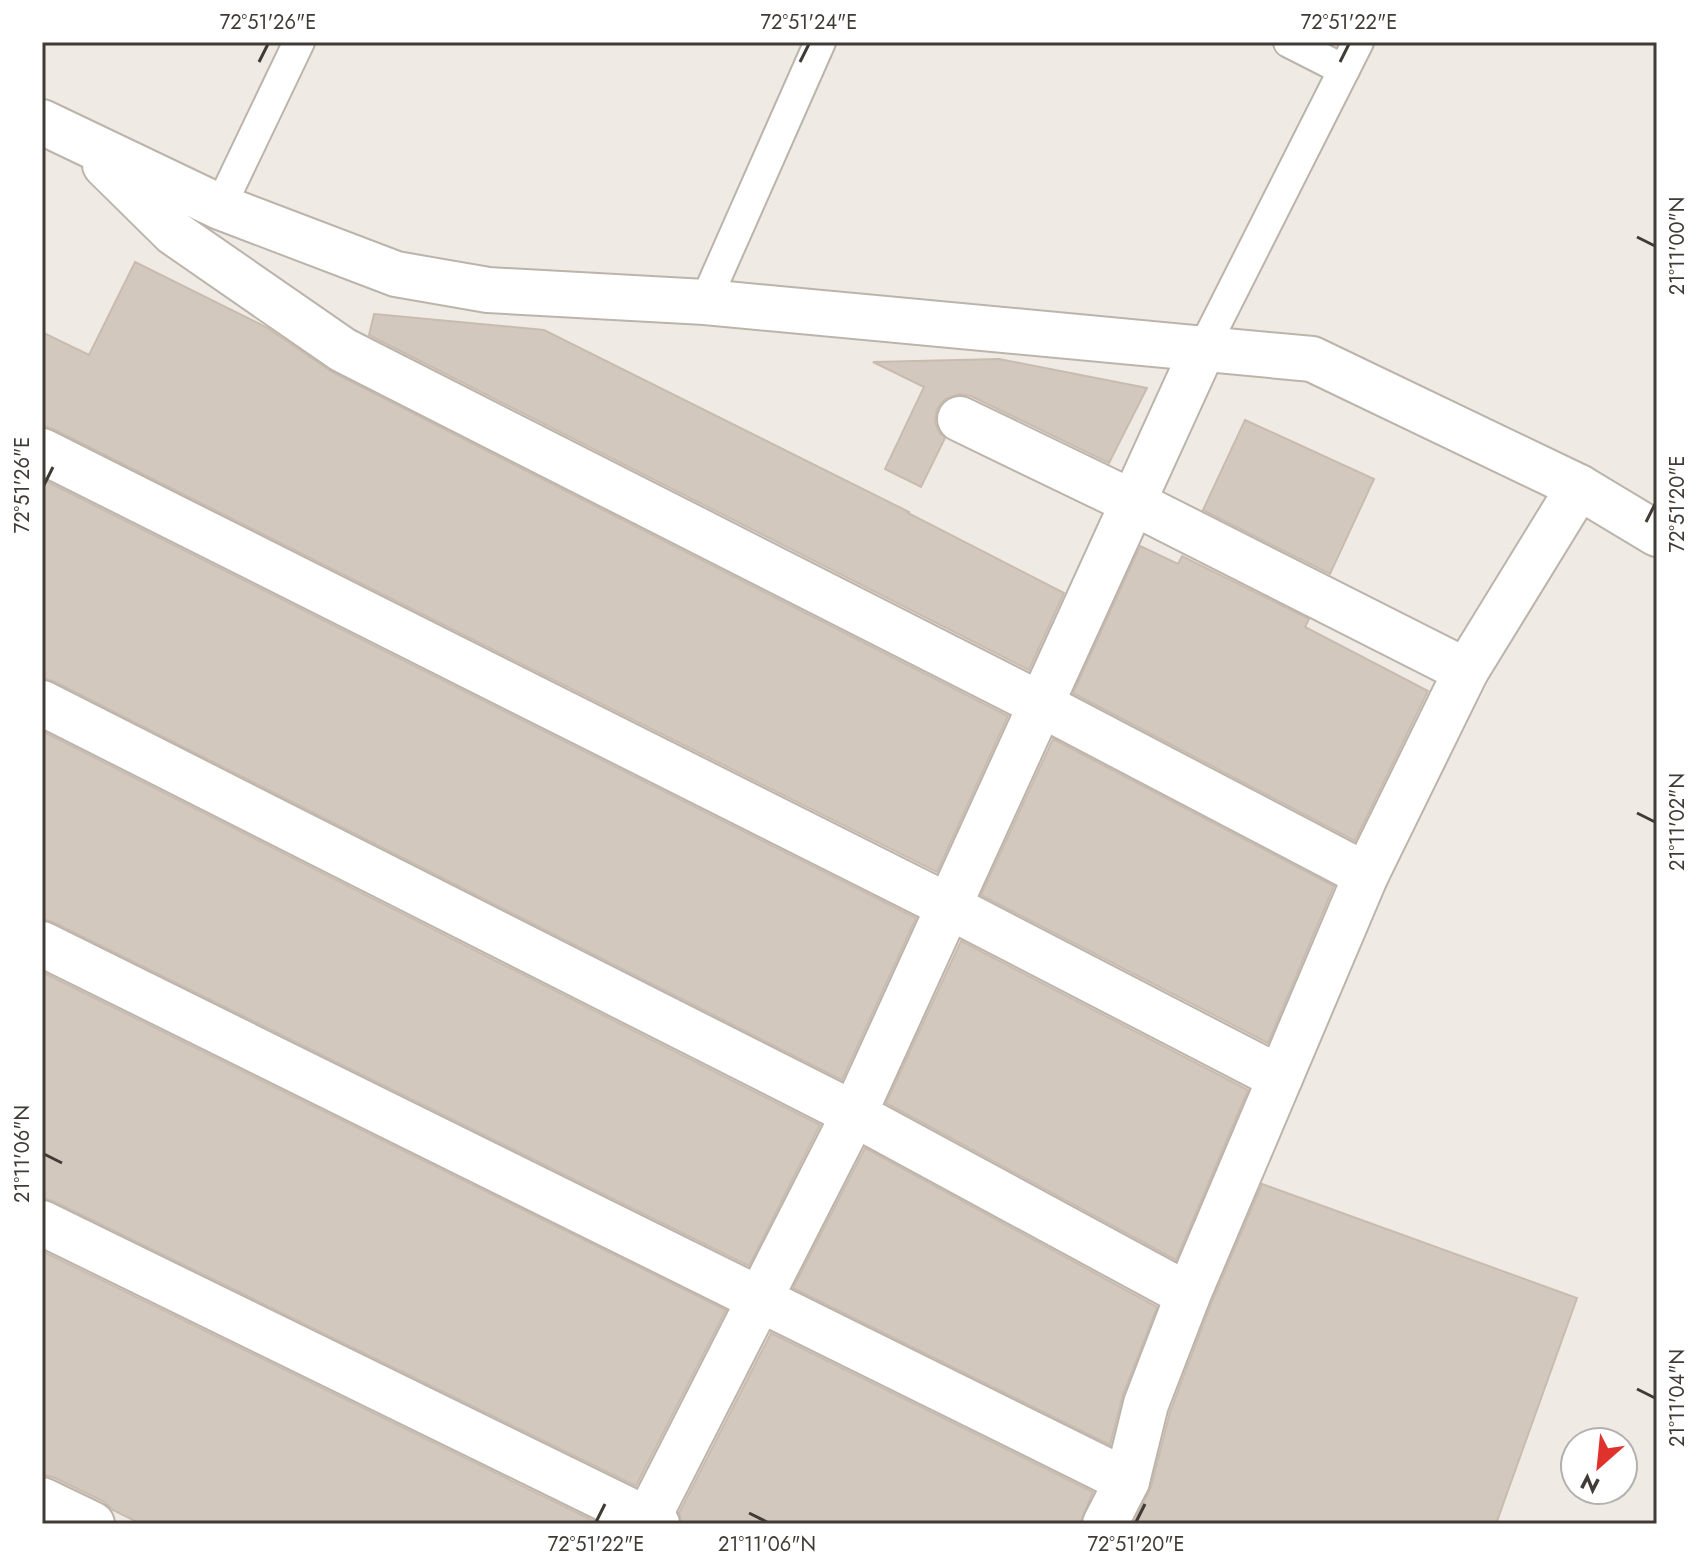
<svg xmlns="http://www.w3.org/2000/svg" width="1699" height="1566" viewBox="0 0 1699 1566" font-family="Jost,sans-serif">
	<style>
		.building { fill: #d3c8be; stroke: #c9bcaf; stroke-width: 2 }
		.lines { fill: none; stroke-linecap: round; stroke-linejoin: round }
		.lane-casing { stroke: #bcb4ab; stroke-width: 34 }
		.street-casing { stroke: #bcb4ab; stroke-width: 48 }
		.lane { stroke: #fff; stroke-width: 30 }
		.street { stroke: #fff; stroke-width: 44 }
		.ticks { fill: none; stroke: #413b35; stroke-width: 3 }
		.neatline { fill: none; stroke: #413b35; stroke-width: 3 }
		.ticks-label { font-size: 20px; text-anchor: middle; fill: #413b35 }
	</style>
	<rect width="100%" height="100%" fill="#efebe4"/>
	<g class="building">
		<path d="M 135,262 L 266,327 L 332,372 L 1008,716 L 937,872 L 53,429 L 42,426 L 42,332 L 89,355 Z"/>
		<path d="M 374,314 L 544,330 L 909,512 L 908,513 L 1064,593 L 1029,670 L 369,335 Z"/>
		<path d="M 999,359 L 1147,388 L 1109,463 L 971,396 L 959,394 L 945,399 L 937,409 L 935,422 L 939,432 L 945,438 L 921,487 L 885,469 L 924,387 L 873,362 Z"/>
		<path d="M 1245,420 L 1374,479 L 1330,574 L 1203,510 Z"/>
		<path d="M 42,479 L 916,918 L 842,1080 L 53,681 L 42,678 Z"/>
		<path d="M 1140,546 L 1178,564 L 1182,556 L 1309,619 L 1305,627 L 1428,691 L 1355,841 L 1073,693 Z"/>
		<path d="M 42,731 L 820,1125 L 749,1266 L 53,922 L 42,919 Z"/>
		<path d="M 1053,739 L 1334,886 L 1268,1043 L 981,895 Z"/>
		<path d="M 961,941 L 1248,1090 L 1176,1260 L 886,1103 Z"/>
		<path d="M 42,972 L 726,1310 L 636,1486 L 53,1201 L 42,1198 Z"/>
		<path d="M 865,1148 L 1157,1307 L 1123,1395 L 1110,1445 L 793,1288 Z"/>
		<path d="M 1262,1184 L 1577,1298 L 1496,1524 L 1133,1524 L 1151,1487 L 1170,1412 L 1211,1304 Z"/>
		<path d="M 42,1251 L 600,1524 L 141,1524 L 113,1510 L 103,1501 L 53,1477 L 42,1475 Z"/>
		<path d="M 771,1333 L 1093,1492 L 1080,1524 L 682,1524 L 679,1513 Z"/>
	</g>
	<g class="lines">
		<defs>
			<g id="lane">
				<path d="M 1289,42 L 1344,70"/>
				<path d="M 220,207 L 299,42"/>
				<path d="M 705,302 L 820,42"/>
				<path d="M 1203,349 L 1358,42"/>
			</g>
			<g id="street">
				<path d="M 42,122 L 220,207 L 396,274 L 488,290 L 705,302 L 1312,359 L 1579,487 L 1466,671 L 1366,875 L 1188,1295 L 1146,1404 L 1127,1481 L 1105,1524"/>
				<path d="M 105,165 L 174,233 L 343,350 L 1040,704 L 1366,875"/>
				<path d="M 960,419 L 1132,502 L 1466,671"/>
				<path d="M 42,451 L 948,906 L 1280,1078"/>
				<path d="M 1579,487 L 1657,534"/>
				<path d="M 42,703 L 854,1114 L 1188,1295"/>
				<path d="M 42,944 L 1127,1481"/>
				<path d="M 42,1223 L 657,1524"/>
				<path d="M 42,1500 L 92,1524"/>
				<path d="M 645,1524 L 854,1114 L 1203,349"/>
			</g>
		</defs>
		<use href="#lane" class="lane-casing"/>
		<use href="#street" class="street-casing"/>
		<use href="#lane" class="lane"/>
		<use href="#street" class="street"/>
	</g>
	<path class="ticks" d="M 259,62 L 268,44M 800,62 L 809,44M 1340,62 L 1349,44M 1637,237 L 1655,246M 44,485 L 53,467M 1646,522 L 1655,504M 1637,813 L 1655,822M 44,1154 L 62,1163M 1637,1389 L 1655,1398M 749,1513 L 767,1522M 596,1522 L 605,1504M 1136,1522 L 1145,1504"/>
	<rect width="1699" height="1566" fill="none" stroke="#ffffff" stroke-width="88"/>
	<g transform="translate(1599 1466) rotate(207)"><circle r="38" fill="#ffffff" stroke="#b3b1ae" stroke-width="2"/>
	<path d="M0-6L14 30L0 20L-14 30Z" fill="#df322c"/>
	<text y="-12" font-size="22" font-weight="bold" text-anchor="middle" fill="#413b35">N</text>
	</g>
	<rect x="44" y="44" width="1611" height="1478" class="neatline"/>
	<g class="ticks-label">
		<text x="268" y="29">72°51'26"E</text>
		<text x="809" y="29">72°51'24"E</text>
		<text x="1349" y="29">72°51'22"E</text>
		<text transform="translate(1677 246) rotate(-90)" y="7">21°11'00"N</text>
		<text transform="translate(22 485) rotate(-90)" y="7">72°51'26"E</text>
		<text transform="translate(1677 504) rotate(-90)" y="7">72°51'20"E</text>
		<text transform="translate(1677 822) rotate(-90)" y="7">21°11'02"N</text>
		<text transform="translate(22 1154) rotate(-90)" y="7">21°11'06"N</text>
		<text transform="translate(1677 1398) rotate(-90)" y="7">21°11'04"N</text>
		<text x="596" y="1551">72°51'22"E</text>
		<text x="767" y="1551">21°11'06"N</text>
		<text x="1136" y="1551">72°51'20"E</text>
	</g>
</svg>
